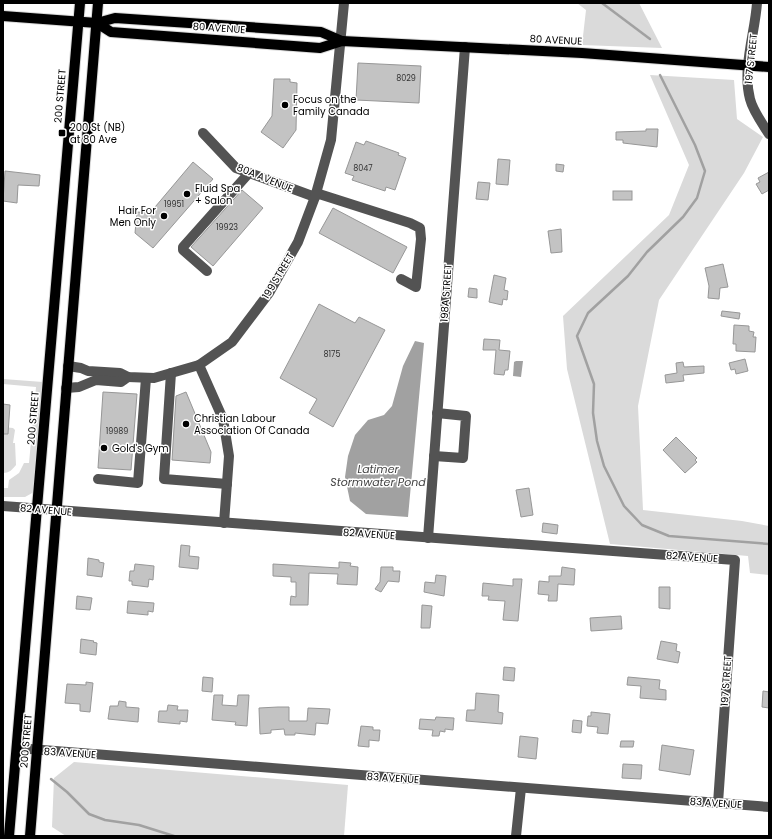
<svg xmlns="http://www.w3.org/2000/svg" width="772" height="839" viewBox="0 0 772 839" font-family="Poppins,sans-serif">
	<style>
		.green { fill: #dadada }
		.water { fill: #a1a1a1 }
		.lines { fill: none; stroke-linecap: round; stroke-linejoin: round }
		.stream { stroke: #a1a1a1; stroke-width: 2.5 }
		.building { fill: #c3c3c3; stroke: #979797 }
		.major-casing { stroke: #dbdbdb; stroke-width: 12 }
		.minor { stroke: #535353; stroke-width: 10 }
		.major { stroke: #000; stroke-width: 10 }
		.poi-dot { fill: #000; stroke: #fff; stroke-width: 1.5 }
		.labels { text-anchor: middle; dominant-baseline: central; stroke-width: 3; stroke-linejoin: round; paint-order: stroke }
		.number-label { font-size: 8px; fill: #313131 }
		.street-label { font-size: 10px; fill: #000; stroke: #fff }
		.poi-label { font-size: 10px; fill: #000; stroke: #fff; text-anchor: start }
		.water-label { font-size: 11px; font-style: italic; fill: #424242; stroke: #fff }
	</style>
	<rect width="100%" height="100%" fill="#fff"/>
	<g class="green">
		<path d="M 577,3 L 639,3 L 662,48 L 582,45 L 586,10 Z"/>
		<path d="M 650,75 L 734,80 L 737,119 L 763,137 L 744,173 L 659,300 L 638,406 L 643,510 L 742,521 L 769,526 L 769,575 L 750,573 L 748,556 L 610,544 L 567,369 L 563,316 L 669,215 L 689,165 Z"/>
		<path d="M 3,379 L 43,382 L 34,492 L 25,497 L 3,497 L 3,488 L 8,488 L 9,480 L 19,473 L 24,463 L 29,463 L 36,387 L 3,384 Z"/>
		<path d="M 3,427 L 13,428 L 15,430 L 13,443 L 15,443 L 16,465 C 12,470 9,473 3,473 Z"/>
		<path d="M 74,762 L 348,785 L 344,836 L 66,836 L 52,827 L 54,778 Z"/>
	</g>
	<g class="water">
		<path d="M 415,341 L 424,343 L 408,517 L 366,514 L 350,501 L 345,477 L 348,456 L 355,435 L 368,420 L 384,415 L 392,406 L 403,366 Z"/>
		<path d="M 516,361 L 523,361 L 521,377 L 513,376 L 514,362 Z"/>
	</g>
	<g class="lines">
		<g class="stream">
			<path d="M 602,3 L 650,39"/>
			<path d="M 660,75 L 695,145 L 705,171 L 697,198 L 683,217 L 647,252 L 628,276 L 588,313 L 577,336 L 594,384 L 593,413 L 597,441 L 604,466 L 624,506 L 642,525 L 669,536 L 769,544"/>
			<path d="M 51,779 L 67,792 L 89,814 L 105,820 L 139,825 L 174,836"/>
		</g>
	</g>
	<g class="building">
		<path d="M 358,63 L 421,66 L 419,103 L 356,100 Z"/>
		<path d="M 274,79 L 290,79 L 290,82 L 297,83 L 296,130 L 283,148 L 261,132 L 272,116 Z"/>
		<path d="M 646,129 L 658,129 L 657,147 L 623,143 L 623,140 L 616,140 L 616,132 L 646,131 Z"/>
		<path d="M 366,141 L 399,153 L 398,155 L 406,158 L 395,190 L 386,187 L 385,191 L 352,180 L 354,176 L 345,173 L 356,142 L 364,145 Z"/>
		<path d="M 498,159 L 510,160 L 508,185 L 496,184 Z"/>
		<path d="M 193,162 L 213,179 L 153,248 L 135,233 L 137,212 L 150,213 Z"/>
		<path d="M 556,164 L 564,165 L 563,172 L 556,171 Z"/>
		<path d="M 5,171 L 40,175 L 39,186 L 18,185 L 17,203 L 3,201 Z"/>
		<path d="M 769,172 L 769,190 L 762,194 L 756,184 L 760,182 L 758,178 Z"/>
		<path d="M 478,182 L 490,183 L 488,200 L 476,199 Z"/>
		<path d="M 242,190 L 263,208 L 213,266 L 191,247 Z"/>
		<rect x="613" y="191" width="19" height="9"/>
		<path d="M 333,208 L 407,247 L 393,273 L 319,233 Z"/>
		<path d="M 561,229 L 562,252 L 551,253 L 548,231 Z"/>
		<path d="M 723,264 L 728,287 L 720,288 L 719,299 L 708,298 L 709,286 L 705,268 Z"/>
		<path d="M 494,275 L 506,278 L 504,290 L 508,291 L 507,300 L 503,299 L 502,305 L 489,302 Z"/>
		<path d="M 469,288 L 477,289 L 477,298 L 468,297 Z"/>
		<path d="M 319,304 L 355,323 L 359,317 L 385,330 L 333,427 L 309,413 L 317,399 L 280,378 Z"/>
		<path d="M 722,311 L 740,313 L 739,319 L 721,316 Z"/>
		<path d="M 734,325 L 749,326 L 749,331 L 754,332 L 753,337 L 756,337 L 755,352 L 736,351 L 736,344 L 733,344 Z"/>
		<path d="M 484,339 L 500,340 L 499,350 L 510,351 L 508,370 L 505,370 L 504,375 L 494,374 L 496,350 L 483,350 Z"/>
		<path d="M 745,359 L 748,371 L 736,374 L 735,369 L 731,370 L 729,363 Z"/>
		<path d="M 683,362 L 684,367 L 704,366 L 704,373 L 683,375 L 684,381 L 666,383 L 665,375 L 677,373 L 676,363 Z"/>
		<path d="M 103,392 L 137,394 L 131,470 L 98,468 Z"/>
		<path d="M 186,392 L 211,452 L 210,463 L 172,460 L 176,396 Z"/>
		<path d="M 3,404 L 10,405 L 8,434 L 3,434 Z"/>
		<path d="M 676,437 L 697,458 L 695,460 L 697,462 L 685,473 L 663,450 Z"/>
		<path d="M 529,488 L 533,515 L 521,517 L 516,490 Z"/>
		<path d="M 543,523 L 558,525 L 557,534 L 542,532 Z"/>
		<path d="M 181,545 L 190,546 L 189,556 L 199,557 L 198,569 L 179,567 Z"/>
		<path d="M 88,558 L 99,560 L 99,562 L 104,563 L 102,577 L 87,575 Z"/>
		<path d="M 339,562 L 351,563 L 350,566 L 358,567 L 357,585 L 337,584 L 338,574 L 309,573 L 308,605 L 290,605 L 291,596 L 296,597 L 296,582 L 291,582 L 291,577 L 273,576 L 273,564 L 339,568 Z"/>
		<path d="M 135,564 L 154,566 L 153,580 L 149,579 L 148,587 L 132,585 L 132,581 L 129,581 L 130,571 L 134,571 Z"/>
		<path d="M 381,567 L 393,567 L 393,571 L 400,571 L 399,582 L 388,581 L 381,592 L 375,589 L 380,582 Z"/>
		<path d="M 562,567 L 575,569 L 574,585 L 558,584 L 557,601 L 548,601 L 549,595 L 538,594 L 539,581 L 549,582 L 549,576 L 561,576 Z"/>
		<path d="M 436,575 L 446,576 L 444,596 L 424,592 L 425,582 L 435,583 Z"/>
		<path d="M 513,579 L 522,579 L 518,621 L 503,620 L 505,601 L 488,600 L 489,596 L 482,596 L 483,583 L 513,586 Z"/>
		<path d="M 659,587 L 670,587 L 670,609 L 659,608 Z"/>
		<path d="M 77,596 L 92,598 L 90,610 L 76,609 Z"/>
		<path d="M 128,601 L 154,603 L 153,612 L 148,611 L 148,615 L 127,613 Z"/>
		<path d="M 422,605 L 432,606 L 430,628 L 421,628 Z"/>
		<path d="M 621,616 L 622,629 L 591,631 L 590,618 Z"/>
		<path d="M 81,639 L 94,641 L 93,642 L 97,643 L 96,655 L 80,653 Z"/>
		<path d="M 661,641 L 677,644 L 676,651 L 680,652 L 678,663 L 657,659 Z"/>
		<path d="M 504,667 L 515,668 L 514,681 L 503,680 Z"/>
		<path d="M 203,677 L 213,678 L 212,692 L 202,691 Z"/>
		<path d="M 628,677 L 660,680 L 659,689 L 666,690 L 666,700 L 640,698 L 641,686 L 627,685 Z"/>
		<path d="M 86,682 L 93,683 L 90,712 L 80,711 L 80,704 L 65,703 L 67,684 L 86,685 Z"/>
		<path d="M 763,691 L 769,692 L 769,708 L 762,707 Z"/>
		<path d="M 476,693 L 499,695 L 498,712 L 503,713 L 502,724 L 466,721 L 467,710 L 475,710 Z"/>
		<path d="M 214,695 L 223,695 L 222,705 L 237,706 L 238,695 L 249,695 L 247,726 L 235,725 L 236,722 L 212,720 Z"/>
		<path d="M 119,701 L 126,702 L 126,707 L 139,708 L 138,722 L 108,719 L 110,706 L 118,706 Z"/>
		<path d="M 168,705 L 178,706 L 177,710 L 188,710 L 187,722 L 180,721 L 180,724 L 158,722 L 159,711 L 167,711 Z"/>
		<path d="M 278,707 L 289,707 L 289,721 L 307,721 L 308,708 L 330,709 L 328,724 L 316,723 L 315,735 L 295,733 L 295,735 L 285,735 L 284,729 L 271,730 L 271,733 L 260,734 L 259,708 Z"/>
		<path d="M 591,712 L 610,714 L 608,734 L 597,733 L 598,727 L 587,726 L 588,716 L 591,716 Z"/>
		<path d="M 436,717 L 454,718 L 453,730 L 445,729 L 445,732 L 440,731 L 439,736 L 432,736 L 433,730 L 419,729 L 420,719 L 435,720 Z"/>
		<path d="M 573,720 L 582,721 L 581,733 L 572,732 Z"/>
		<path d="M 361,726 L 373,727 L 373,730 L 380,730 L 379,741 L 369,740 L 369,747 L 358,746 Z"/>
		<path d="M 520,736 L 538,738 L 536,759 L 518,757 Z"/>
		<path d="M 621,741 L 634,741 L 633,747 L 620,747 Z"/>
		<path d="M 662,745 L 694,750 L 690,775 L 659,770 Z"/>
		<path d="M 623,764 L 642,765 L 641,779 L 622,778 Z"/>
	</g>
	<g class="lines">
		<defs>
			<g id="major">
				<path d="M 3,16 L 97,23 L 115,18 L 321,32 L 342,41"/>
				<path d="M 97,23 L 111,32 L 320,48 L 342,41 L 582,53 L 769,67"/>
				<path d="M 9,836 L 80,3"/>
				<path d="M 30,836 L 98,3"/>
			</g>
		</defs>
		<use href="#major" class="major-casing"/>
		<g class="minor">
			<path d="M 757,3 C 755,33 742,69 750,99 C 753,111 762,123 769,134"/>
			<path d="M 203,133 L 236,168 L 315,197"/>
			<path d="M 316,193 L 410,223 L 420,228 L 421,239 L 416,287 L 401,279"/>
			<path d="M 207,271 L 183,250 L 183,247 L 249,173"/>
			<path d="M 199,365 L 223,419 L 229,456 L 224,523"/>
			<path d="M 68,366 L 81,368 L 88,371 L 120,373 L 128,377 L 154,378 L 199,365 L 232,342 L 269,293 L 298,242 L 315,197 L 331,140 L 344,3"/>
			<path d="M 171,373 L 164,479 L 227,484"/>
			<path d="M 66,388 L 79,387 L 96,380 L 121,382 L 128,377"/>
			<path d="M 434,456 L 463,458 L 466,416 L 437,413"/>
			<path d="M 98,479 L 138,483 L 146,378"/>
			<path d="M 3,506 L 735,560 L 718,803"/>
			<path d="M 428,538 L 465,47"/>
			<path d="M 17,748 L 769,807"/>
			<path d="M 516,836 L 521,788"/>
		</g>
		<use href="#major" class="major"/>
	</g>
	<g class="poi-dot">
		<circle cx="285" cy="105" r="4"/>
		<rect x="58" y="129" width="8" height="8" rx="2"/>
		<circle cx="187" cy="194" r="4"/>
		<circle cx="164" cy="216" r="4"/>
		<circle cx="186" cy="424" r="4"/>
		<circle cx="104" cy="448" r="4"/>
	</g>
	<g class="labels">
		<g class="number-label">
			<text x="406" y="78">8029</text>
			<text x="363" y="168">8047</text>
			<text x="174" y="204">19951</text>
			<text x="227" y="227">19923</text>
			<text x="332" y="354">8175</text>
			<text x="117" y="431">19989</text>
		</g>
		<g class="street-label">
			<text transform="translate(219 28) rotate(4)">80 AVENUE</text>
			<text transform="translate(556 40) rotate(3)">80 AVENUE</text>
			<text transform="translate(751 59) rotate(-84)">197 STREET</text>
			<text transform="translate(60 96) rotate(-85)">200 STREET</text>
			<text transform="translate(265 178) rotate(22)">80A AVENUE</text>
			<text transform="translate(278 276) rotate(-59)">199 STREET</text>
			<text transform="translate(446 293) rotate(-86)">198A STREET</text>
			<text transform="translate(33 418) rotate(-85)">200 STREET</text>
			<text transform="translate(46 510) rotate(5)">82 AVENUE</text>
			<text transform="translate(369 534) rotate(4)">82 AVENUE</text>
			<text transform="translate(692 557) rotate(4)">82 AVENUE</text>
			<text transform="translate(726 681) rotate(-86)">197 STREET</text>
			<text transform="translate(26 741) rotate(-85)">200 STREET</text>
			<text transform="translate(70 753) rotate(4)">83 AVENUE</text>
			<text transform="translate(393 778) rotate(4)">83 AVENUE</text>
			<text transform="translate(716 803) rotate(4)">83 AVENUE</text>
		</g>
		<g class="poi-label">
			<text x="293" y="99">Focus on the<tspan x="293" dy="12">Family Canada</tspan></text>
			<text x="70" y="127">200 St (NB)<tspan x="70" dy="12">at 80 Ave</tspan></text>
			<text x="195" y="188">Fluid Spa<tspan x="195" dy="12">+ Salon</tspan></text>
			<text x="156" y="210" text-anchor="end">Hair For<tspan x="156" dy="12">Men Only</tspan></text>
			<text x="194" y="418">Christian Labour<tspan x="194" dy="12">Association Of Canada</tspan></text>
			<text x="112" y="448">Gold's Gym</text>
		</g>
		<g class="water-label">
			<text x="378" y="469">Latimer<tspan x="378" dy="13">Stormwater Pond</tspan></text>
		</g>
	</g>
	<rect width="772" height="839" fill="none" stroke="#000000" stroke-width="8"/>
</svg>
